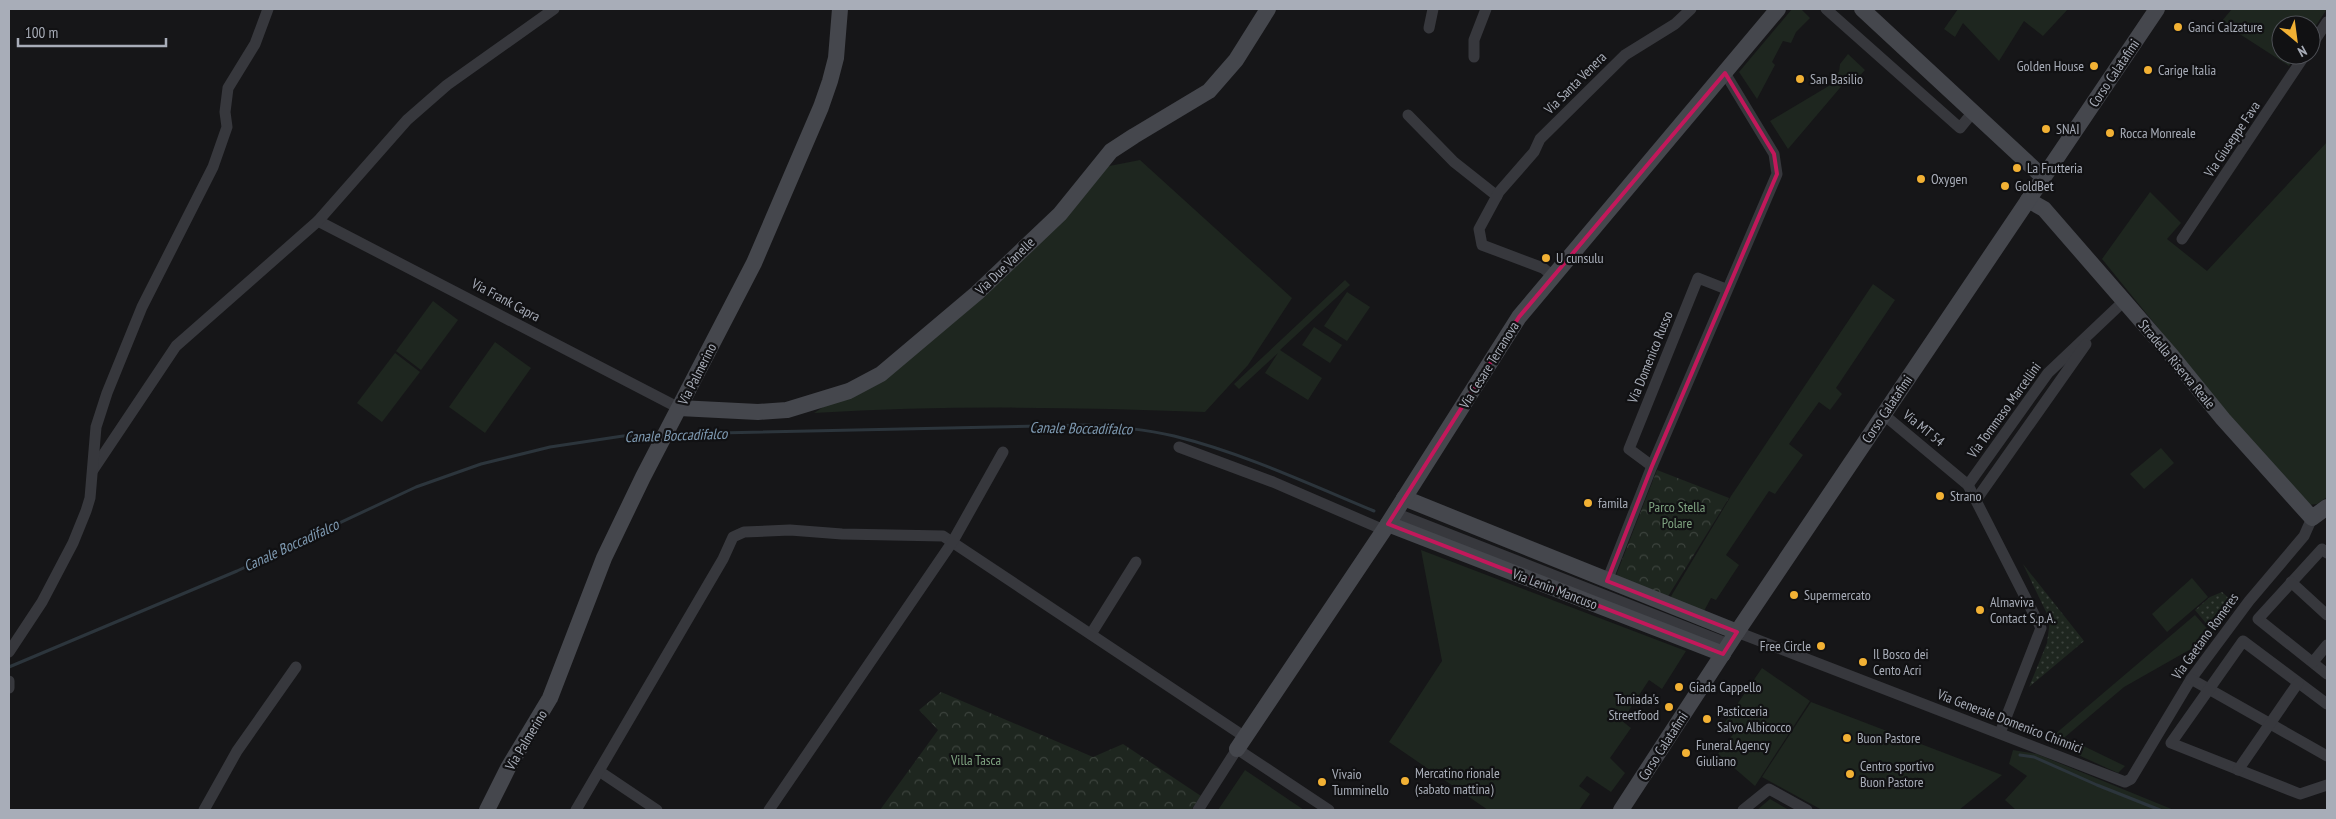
<svg xmlns="http://www.w3.org/2000/svg" width="2336" height="819" viewBox="0 0 2336 819" font-family="'PT Sans Narrow',sans-serif">
	<style>
		.grass { fill: #1e261f }
		.park { fill: url(#park-crowns) }
		.garden { fill: url(#garden-dots) }
		.lines { fill: none; stroke-linecap: round; stroke-linejoin: round }
		.stream { stroke: #2c353c; stroke-width: 3 }
		.street { stroke: #37383d; stroke-width: 11 }
		.secondary { stroke: #45474d; stroke-width: 16 }
		.marked { fill: none; stroke: #c2185b; stroke-width: 4; stroke-linejoin: round }
		.poi-dot { fill: #f2b134; stroke: #111113; stroke-width: 2 }
		.labels { text-anchor: middle; dominant-baseline: central; stroke-width: 4.5; stroke-linejoin: round; paint-order: stroke }
		.poi-label { font-size: 14px; fill: #a8adb8; stroke: #111113; text-anchor: start }
		.street-label { font-size: 14px; fill: #a8adb8; stroke: #111113 }
		.park-label { font-size: 14px; fill: #7fa381; stroke: #111113 }
		.water-label { font-size: 15px; font-style: italic; fill: #7f9bb3; stroke: #111113 }
	</style>
	<defs>
		<pattern id="park-crowns" width="20" height="18" patternUnits="userSpaceOnUse" patternTransform="scale(1.25)"><rect width="20" height="18" fill="#1e261f"/><path d="M2 6a3 3 0 1 1 6 0M12 15a3 3 0 1 1 6 0" fill="none" stroke="#3c433d"/></pattern>
		<pattern id="garden-dots" width="8" height="8" patternUnits="userSpaceOnUse" patternTransform="scale(1.25)"><rect width="8" height="8" fill="#1e261f"/><path d="M2 2h.1M6 6h.1" fill="none" stroke="#3c433d" stroke-width="1.8" stroke-linecap="round"/></pattern>
	</defs>
	<rect width="100%" height="100%" fill="#161618"/>
	<g class="grass">
		<path d="M 1792,9 L 1801,9 L 1810,18 L 1796,32 L 1791,43 L 1783,41 L 1772,62 L 1775,65 L 1757,99 L 1739,72 Z"/>
		<path d="M 1958,9 L 2068,9 L 2043,36 L 2024,21 L 1999,61 L 1963,23 L 1955,37 L 1944,29 Z"/>
		<path d="M 2232,9 L 2327,9 L 2311,33 L 2311,25 L 2281,25 L 2281,55 L 2296,55 L 2289,66 L 2221,22 Z"/>
		<path d="M 1848,54 L 1865,70 L 1851,85 L 1845,82 L 1788,149 L 1770,121 L 1832,84 L 1829,78 L 1839,72 L 1840,64 Z"/>
		<path d="M 2327,142 L 2327,497 L 2317,504 L 2309,505 L 2228,414 L 2102,259 L 2150,192 L 2181,223 L 2167,239 L 2207,271 Z"/>
		<path d="M 1140,160 L 1292,298 L 1248,365 L 1205,412 C 1075,407 944,405 814,413 L 911,349 L 1099,168 Z"/>
		<path d="M 1345,280 L 1350,285 L 1280,350 L 1322,378 L 1308,400 L 1265,373 L 1278,353 L 1239,389 L 1234,384 Z"/>
		<path d="M 1873,284 L 1895,300 L 1836,388 L 1842,394 L 1830,410 L 1819,402 L 1789,444 L 1803,455 L 1775,494 L 1769,491 L 1726,555 L 1739,565 L 1716,600 L 1711,598 L 1704,611 L 1670,598 L 1731,496 Z"/>
		<path d="M 1347,292 L 1370,307 L 1347,341 L 1324,326 Z"/>
		<path d="M 433,301 L 458,320 L 421,370 L 396,351 Z"/>
		<path d="M 1314,327 L 1342,345 L 1330,363 L 1302,345 Z"/>
		<path d="M 495,342 L 531,368 L 485,433 L 449,407 Z"/>
		<path d="M 395,353 L 420,372 L 382,422 L 357,403 Z"/>
		<path d="M 2161,448 L 2174,463 L 2144,489 L 2130,474 Z"/>
		<path d="M 1421,550 L 1686,651 L 1662,689 L 1649,680 L 1622,721 L 1631,728 L 1610,758 L 1625,773 L 1611,792 L 1587,776 L 1579,786 L 1590,794 L 1579,810 L 1488,810 L 1389,742 L 1442,661 Z"/>
		<path d="M 2192,578 L 2208,597 L 2167,632 L 2152,614 Z"/>
		<path d="M 2195,615 L 2211,633 L 2205,641 L 2124,687 L 2065,737 L 2125,766 L 2118,773 L 2047,741 Z"/>
		<path d="M 1762,668 L 1810,701 L 1755,786 L 1718,754 L 1734,733 L 1723,725 Z"/>
		<path d="M 1811,702 L 2002,775 L 1959,810 L 1822,810 L 1762,777 Z"/>
		<path d="M 2013,750 L 2037,754 L 2174,810 L 2016,810 L 2005,800 L 2027,776 L 2009,764 Z"/>
		<path d="M 1245,770 L 1304,810 L 1218,810 Z"/>
		<path d="M 1770,799 L 1789,810 L 1757,810 Z"/>
	</g>
	<g class="park">
		<path d="M 1657,470 L 1729,498 L 1667,598 L 1615,578 Z"/>
		<path d="M 941,692 L 1093,757 L 1123,744 L 1201,796 L 1191,810 L 880,810 L 938,730 L 919,710 Z"/>
	</g>
	<g class="garden">
		<path d="M 2023,564 L 2084,641 L 2029,687 L 2047,643 L 2050,620 Z"/>
		<path d="M 2222,592 L 2235,604 L 2214,633 L 2195,610 L 2210,597 Z"/>
	</g>
	<g class="lines">
		<g class="stream">
			<path d="M 672,434 L 1087,425 C 1116,427 1145,429 1174,436 C 1243,453 1309,484 1374,511"/>
			<path d="M 9,667 L 237,571 L 416,487 L 481,464 L 550,447 L 623,436 L 659,435"/>
			<path d="M 2020,755 L 2034,757 L 2097,785 L 2160,810"/>
		</g>
		<g class="street">
			<path d="M 1826,9 L 1960,128 L 1973,112"/>
			<path d="M 1429,28 L 1433,9"/>
			<path d="M 2311,46 L 2327,22"/>
			<path d="M 1474,57 L 1474,40 L 1486,9"/>
			<path d="M 1408,115 L 1454,162 L 1497,196"/>
			<path d="M 318,221 L 679,408"/>
			<path d="M 2182,239 L 2305,55"/>
			<path d="M 1553,276 L 1543,268 L 1482,245 L 1479,229 L 1499,192 L 1534,152 L 1540,139 L 1625,55 L 1675,24 L 1691,9"/>
			<path d="M 1883,414 L 1968,485 L 2041,628 L 2000,733"/>
			<path d="M 1179,447 L 1273,482 L 1384,530"/>
			<path d="M 1652,466 L 1629,449 L 1698,278 L 1726,289"/>
			<path d="M 93,470 L 176,346 L 318,221 L 407,120 L 447,85 L 554,9"/>
			<path d="M 1968,485 L 2048,373 L 2124,301"/>
			<path d="M 1976,500 L 2086,344"/>
			<path d="M 1395,513 L 1729,644"/>
			<path d="M 2327,553 L 2322,549 L 2258,619 L 2327,674"/>
			<path d="M 1607,581 L 1652,466 L 1777,174 L 1774,154 L 1725,73"/>
			<path d="M 2291,582 L 2327,615"/>
			<path d="M 1737,632 L 2125,782 L 2131,779 L 2191,679 L 2249,601 L 2304,536 L 2312,518"/>
			<path d="M 1091,634 L 1136,562"/>
			<path d="M 9,652 L 42,602 L 73,543 L 86,511 L 90,498 L 96,427 L 107,393 L 142,307 L 213,167 L 227,127 L 225,112 L 228,88 L 255,44 L 268,9"/>
			<path d="M 2313,662 L 2327,645"/>
			<path d="M 2191,679 L 2327,756"/>
			<path d="M 9,681 L 9,688"/>
			<path d="M 2327,704 L 2243,641 L 2171,743 L 2300,794 L 2327,785"/>
			<path d="M 2238,770 L 2298,683"/>
			<path d="M 599,771 L 657,810"/>
			<path d="M 204,810 L 237,751 L 296,667"/>
			<path d="M 576,810 L 723,559 L 733,537 L 744,532 L 790,530 L 842,534 L 943,536 L 1245,737"/>
			<path d="M 769,810 L 953,541 L 1003,452"/>
			<path d="M 1198,810 L 1237,749 L 1329,810"/>
			<path d="M 1743,810 L 1769,789 L 1807,810"/>
		</g>
		<g class="secondary">
			<path d="M 1862,9 L 2043,177"/>
			<path d="M 2028,200 L 2044,209 L 2171,355 L 2223,419 L 2312,518 L 2327,507"/>
			<path d="M 679,408 L 758,412 L 787,410 L 849,391 L 881,374 L 977,293 L 1060,214 L 1111,151 L 1134,136 L 1209,91 L 1236,60 L 1268,9"/>
			<path d="M 1404,498 L 1737,632"/>
			<path d="M 1388,524 L 1723,654"/>
			<path d="M 1237,749 L 1384,530 L 1519,317 L 1778,9"/>
			<path d="M 487,810 L 508,768 L 550,698 L 604,558 L 643,477 L 754,263 L 821,107 L 830,81 L 836,58 L 840,9"/>
			<path d="M 1621,810 L 1737,632 L 2157,9"/>
		</g>
	</g>
	<path class="marked" d="M 1725,73 L 1774,154 L 1777,174 L 1652,466 L 1607,581 L 1737,632 L 1723,654 L 1388,524 L 1519,317 Z"/>
	<g class="poi-dot">
		<circle cx="2178" cy="27" r="5"/>
		<circle cx="2094" cy="66" r="5"/>
		<circle cx="2148" cy="70" r="5"/>
		<circle cx="1800" cy="79" r="5"/>
		<circle cx="2046" cy="129" r="5"/>
		<circle cx="2110" cy="133" r="5"/>
		<circle cx="2017" cy="168" r="5"/>
		<circle cx="1921" cy="179" r="5"/>
		<circle cx="2005" cy="186" r="5"/>
		<circle cx="1546" cy="258" r="5"/>
		<circle cx="1940" cy="496" r="5"/>
		<circle cx="1588" cy="503" r="5"/>
		<circle cx="1794" cy="595" r="5"/>
		<circle cx="1980" cy="610" r="5"/>
		<circle cx="1821" cy="646" r="5"/>
		<circle cx="1863" cy="662" r="5"/>
		<circle cx="1679" cy="687" r="5"/>
		<circle cx="1669" cy="707" r="5"/>
		<circle cx="1707" cy="719" r="5"/>
		<circle cx="1847" cy="738" r="5"/>
		<circle cx="1686" cy="753" r="5"/>
		<circle cx="1850" cy="774" r="5"/>
		<circle cx="1405" cy="781" r="5"/>
		<circle cx="1322" cy="782" r="5"/>
	</g>
	<g class="labels">
		<g class="poi-label">
			<text x="2188" y="27">Ganci Calzature</text>
			<text x="2084" y="66" text-anchor="end">Golden House</text>
			<text x="2158" y="70">Carige Italia</text>
			<text x="1810" y="79">San Basilio</text>
			<text x="2056" y="129">SNAI</text>
			<text x="2120" y="133">Rocca Monreale</text>
			<text x="2027" y="168">La Frutteria</text>
			<text x="1931" y="179">Oxygen</text>
			<text x="2015" y="186">GoldBet</text>
			<text x="1556" y="258">U cunsulu</text>
			<text x="1950" y="496">Strano</text>
			<text x="1598" y="503">famila</text>
			<text x="1804" y="595">Supermercato</text>
			<text x="1990" y="602">Almaviva<tspan x="1990" dy="16">Contact S.p.A.</tspan></text>
			<text x="1811" y="646" text-anchor="end">Free Circle</text>
			<text x="1873" y="654">Il Bosco dei<tspan x="1873" dy="16">Cento Acri</tspan></text>
			<text x="1689" y="687">Giada Cappello</text>
			<text x="1659" y="699" text-anchor="end">Toniada's<tspan x="1659" dy="16">Streetfood</tspan></text>
			<text x="1717" y="711">Pasticceria<tspan x="1717" dy="16">Salvo Albicocco</tspan></text>
			<text x="1857" y="738">Buon Pastore</text>
			<text x="1696" y="745">Funeral Agency<tspan x="1696" dy="16">Giuliano</tspan></text>
			<text x="1860" y="766">Centro sportivo<tspan x="1860" dy="16">Buon Pastore</tspan></text>
			<text x="1415" y="773">Mercatino rionale<tspan x="1415" dy="16">(sabato mattina)</tspan></text>
			<text x="1332" y="774">Vivaio<tspan x="1332" dy="16">Tumminello</tspan></text>
		</g>
		<g class="street-label">
			<text transform="translate(2114 73) rotate(-56)">Corso Calatafimi</text>
			<text transform="translate(1575 83) rotate(-45)">Via Santa Venera</text>
			<text transform="translate(2232 139) rotate(-56)">Via Giuseppe Fava</text>
			<text transform="translate(1005 266) rotate(-44)">Via Due Vanelle</text>
			<text transform="translate(506 300) rotate(28)">Via Frank Capra</text>
			<text transform="translate(1650 357) rotate(-68)">Via Domenico Russo</text>
			<text transform="translate(2177 364) rotate(50)">Stradella Riserva Reale</text>
			<text transform="translate(1489 365) rotate(-58)">Via Cesare Terranova</text>
			<text transform="translate(697 374) rotate(-63)">Via Palmerino</text>
			<text transform="translate(1887 409) rotate(-56)">Corso Calatafimi</text>
			<text transform="translate(2004 410) rotate(-54)">Via Tommaso Marcellini</text>
			<text transform="translate(1924 428) rotate(39)">Via MT 54</text>
			<text transform="translate(1555 589) rotate(21)">Via Lenin Mancuso</text>
			<text transform="translate(2205 636) rotate(-54)">Via Gaetano Romeres</text>
			<text transform="translate(2010 721) rotate(21)">Via Generale Domenico Chinnici</text>
			<text transform="translate(526 740) rotate(-59)">Via Palmerino</text>
			<text transform="translate(1663 746) rotate(-57)">Corso Calatafimi</text>
		</g>
		<g class="park-label">
			<text x="1677" y="507">Parco Stella<tspan x="1677" dy="16">Polare</tspan></text>
			<text x="976" y="760">Villa Tasca</text>
		</g>
		<g class="water-label">
			<text transform="translate(1081 428) rotate(1)">Canale Boccadifalco</text>
			<text transform="translate(676 435) rotate(-2)">Canale Boccadifalco</text>
			<text transform="translate(291 545) rotate(-25)">Canale Boccadifalco</text>
		</g>
	</g>
	<rect width="2336" height="819" fill="none" stroke="#a8adb8" stroke-width="20"/>
	<g transform="translate(2296 40) rotate(151)"><circle r="24" fill="#111113" stroke="#4d4f55"/>
	<path d="M0-4L9 19L0 12L-9 19Z" fill="#f2b134"/>
	<text y="-8" font-size="14" font-weight="bold" text-anchor="middle" fill="#a8adb8">N</text>
	</g>
	<path d="M18 38v8h148v-8" fill="none" stroke="#a8adb8" stroke-width="2.5"/>
	<text x="25" y="38" font-size="15" fill="#a8adb8" stroke="#111113" stroke-width="4" paint-order="stroke">100 m</text>
</svg>
